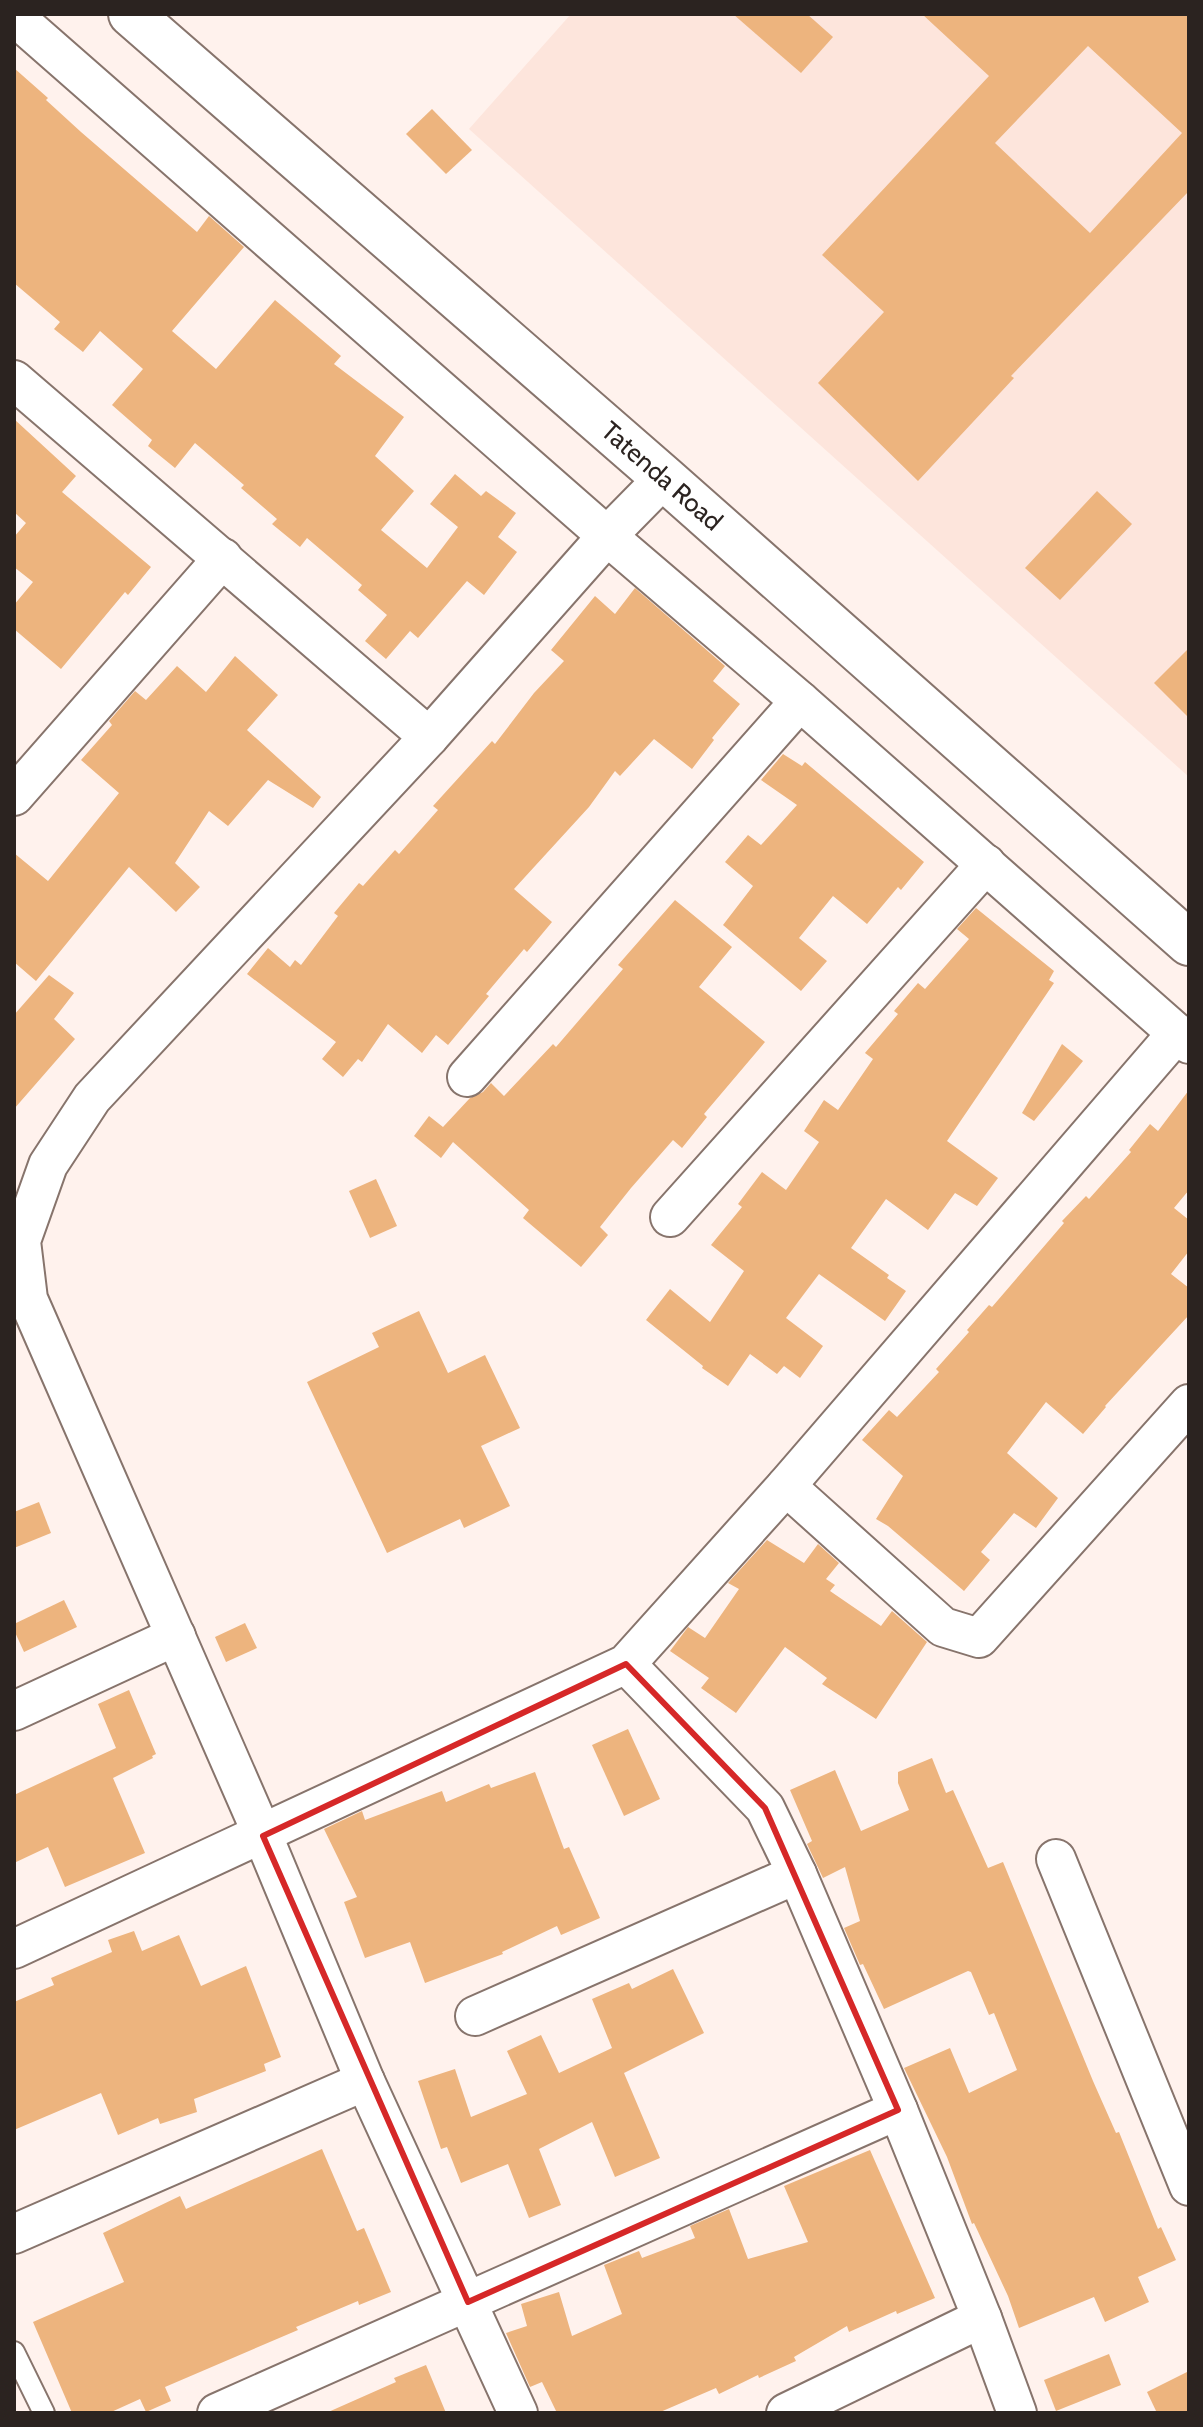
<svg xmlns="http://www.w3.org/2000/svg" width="1203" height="2427" viewBox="0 0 1203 2427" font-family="Cabin,sans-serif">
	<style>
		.built { fill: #fde5dc }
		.building { fill: #edb47e; fill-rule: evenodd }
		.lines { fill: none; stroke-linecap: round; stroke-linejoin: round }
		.service-casing { stroke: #87746c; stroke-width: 24 }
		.minor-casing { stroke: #87746c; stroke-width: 42 }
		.tertiary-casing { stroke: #87746c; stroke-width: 48 }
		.service { stroke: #fff; stroke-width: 20 }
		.minor { stroke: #fff; stroke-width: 38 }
		.tertiary { stroke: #fff; stroke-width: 44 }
		.marked { fill: none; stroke: #d62828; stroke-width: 6; stroke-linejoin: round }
		.labels { text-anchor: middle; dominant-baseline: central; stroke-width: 8; stroke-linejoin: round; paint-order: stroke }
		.street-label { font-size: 26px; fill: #2b2320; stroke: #fff }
	</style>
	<rect width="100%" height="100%" fill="#fff2ed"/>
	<path class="built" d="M 571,14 L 1189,14 L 1189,777 L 469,129 Z"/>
	<g class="building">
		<path d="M 733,14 L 807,14 L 833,37 L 801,73 Z"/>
		<path d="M 922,14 L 1189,14 L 1189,191 L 1011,376 L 1014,378 L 918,481 L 818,383 L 884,312 L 822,255 L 989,76 ZM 1088,46 L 1182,133 L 1090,233 L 995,143 Z"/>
		<path d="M 14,68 L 48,98 L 46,100 L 81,132 L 197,232 L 209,216 L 244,247 L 172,331 L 216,369 L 275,300 L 341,356 L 334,364 L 404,417 L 375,456 L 414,491 L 381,530 L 427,568 L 458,527 L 430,504 L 455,474 L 481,496 L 486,491 L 516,513 L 498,537 L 517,552 L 484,595 L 467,581 L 418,638 L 410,631 L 386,659 L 365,641 L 387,615 L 358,590 L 362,585 L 307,538 L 300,547 L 272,524 L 277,519 L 241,488 L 244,485 L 195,443 L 175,468 L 148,446 L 152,440 L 112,405 L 143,369 L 100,331 L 83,352 L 54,329 L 60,322 L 14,283 Z"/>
		<path d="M 432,109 L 472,150 L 446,174 L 406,134 Z"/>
		<path d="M 14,419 L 76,476 L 62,492 L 151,567 L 128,595 L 125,592 L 61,669 L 14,629 L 14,605 L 33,582 L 14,567 L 14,537 L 26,523 L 14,512 Z"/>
		<path d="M 1097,491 L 1132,524 L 1060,600 L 1025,568 Z"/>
		<path d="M 635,588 L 725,666 L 713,681 L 740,704 L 712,738 L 714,740 L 692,769 L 654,739 L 620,776 L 615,771 L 589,807 L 514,889 L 552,922 L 527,952 L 524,949 L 486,994 L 489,996 L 448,1045 L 436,1035 L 422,1053 L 388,1024 L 362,1062 L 358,1059 L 343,1077 L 322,1059 L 336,1042 L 247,974 L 268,948 L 290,967 L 295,960 L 301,965 L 338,916 L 334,913 L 359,883 L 363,886 L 395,850 L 399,854 L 438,810 L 433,806 L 492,741 L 495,744 L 534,693 L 564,661 L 551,650 L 595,596 L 615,614 Z"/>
		<path d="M 1189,648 L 1189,718 L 1154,683 Z"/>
		<path d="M 235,656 L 278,695 L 247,730 L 321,797 L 313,808 L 268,780 L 228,826 L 209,811 L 175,863 L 200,887 L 176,912 L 129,867 L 36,981 L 14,962 L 14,853 L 48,881 L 119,793 L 81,760 L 112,725 L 109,721 L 135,691 L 146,700 L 177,666 L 206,692 Z"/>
		<path d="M 783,754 L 802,766 L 805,762 L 924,862 L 901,890 L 898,887 L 867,924 L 833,896 L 799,938 L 827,961 L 801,991 L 723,925 L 753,886 L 725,862 L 748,835 L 761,845 L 797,805 L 761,780 Z"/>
		<path d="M 675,900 L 732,947 L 699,987 L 765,1042 L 704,1114 L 707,1117 L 682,1148 L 673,1140 L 631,1188 L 600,1227 L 608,1235 L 581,1267 L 523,1218 L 529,1210 L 453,1142 L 441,1158 L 414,1136 L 429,1116 L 443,1127 L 470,1098 L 483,1092 L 491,1083 L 504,1096 L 553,1044 L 556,1047 L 623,969 L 618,965 Z"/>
		<path d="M 976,908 L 1054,971 L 1049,980 L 1054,983 L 947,1141 L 998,1178 L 977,1206 L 955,1193 L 928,1230 L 886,1199 L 851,1248 L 889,1275 L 887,1278 L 906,1291 L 885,1321 L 819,1274 L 786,1318 L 823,1346 L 800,1378 L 784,1366 L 777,1374 L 750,1354 L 728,1386 L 702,1368 L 703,1366 L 646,1320 L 670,1289 L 710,1322 L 744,1271 L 711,1245 L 742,1207 L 738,1204 L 762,1172 L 786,1190 L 819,1142 L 804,1131 L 824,1100 L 838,1110 L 873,1059 L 865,1053 L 898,1014 L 894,1011 L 918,983 L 925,989 L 969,939 L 957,929 Z"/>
		<path d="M 49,975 L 74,993 L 54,1019 L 75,1039 L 14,1109 L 14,1015 Z"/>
		<path d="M 1062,1044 L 1083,1061 L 1034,1121 L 1022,1113 Z"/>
		<path d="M 1189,1090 L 1189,1190 L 1174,1208 L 1189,1220 L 1189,1251 L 1171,1274 L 1189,1288 L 1189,1315 L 1105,1406 L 1106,1407 L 1083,1434 L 1046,1402 L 1007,1453 L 1058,1498 L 1036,1528 L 1014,1513 L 981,1552 L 990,1560 L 964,1591 L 888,1526 L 876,1519 L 903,1476 L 862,1440 L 889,1410 L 897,1417 L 939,1372 L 936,1369 L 969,1332 L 967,1330 L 989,1305 L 992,1307 L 1064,1223 L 1062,1221 L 1086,1196 L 1089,1199 L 1131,1152 L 1129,1150 L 1150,1124 L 1158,1131 Z"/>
		<path d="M 376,1179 L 397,1226 L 370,1238 L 349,1191 Z"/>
		<path d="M 419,1311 L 448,1373 L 485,1355 L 520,1428 L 481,1446 L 510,1506 L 464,1528 L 460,1519 L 387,1553 L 307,1382 L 379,1347 L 372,1333 Z"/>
		<path d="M 39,1502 L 51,1533 L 14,1548 L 14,1512 Z"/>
		<path d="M 767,1540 L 804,1563 L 818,1544 L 839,1563 L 826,1579 L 835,1585 L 830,1591 L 881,1626 L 892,1611 L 927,1642 L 876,1719 L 822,1684 L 827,1678 L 785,1647 L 736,1713 L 701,1688 L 709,1678 L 670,1651 L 688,1627 L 705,1638 L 739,1589 L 728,1583 Z"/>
		<path d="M 64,1600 L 77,1627 L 24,1652 L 14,1630 L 14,1624 Z"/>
		<path d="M 245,1623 L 257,1648 L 226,1662 L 215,1637 Z"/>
		<path d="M 129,1690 L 156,1754 L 152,1756 L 153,1758 L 113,1778 L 145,1853 L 65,1887 L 48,1847 L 14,1863 L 14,1795 L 116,1748 L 98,1704 Z"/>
		<path d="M 628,1729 L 660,1799 L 624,1816 L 592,1745 Z"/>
		<path d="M 932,1758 L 946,1793 L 953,1790 L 988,1868 L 1003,1862 L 1093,2081 L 1116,2133 L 1119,2132 L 1158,2229 L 1161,2227 L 1176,2260 L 1138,2277 L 1149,2302 L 1105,2322 L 1094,2297 L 1019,2328 L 1008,2296 L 974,2223 L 972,2224 L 947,2157 L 904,2068 L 950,2048 L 969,2093 L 1017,2070 L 994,2013 L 989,2015 L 971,1972 L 968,1971 L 884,2009 L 863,1964 L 860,1965 L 844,1928 L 860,1921 L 845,1867 L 823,1878 L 807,1844 L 812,1841 L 790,1790 L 835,1770 L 861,1831 L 909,1810 L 898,1783 L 898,1772 Z"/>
		<path d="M 535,1772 L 564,1849 L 569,1847 L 600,1918 L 561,1935 L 557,1926 L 502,1952 L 503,1954 L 425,1983 L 410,1942 L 365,1958 L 344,1902 L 357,1897 L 324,1829 L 362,1811 L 365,1820 L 442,1791 L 446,1802 L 489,1784 L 491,1788 Z"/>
		<path d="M 134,1931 L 142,1951 L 179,1935 L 201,1986 L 246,1966 L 281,2057 L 264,2064 L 266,2071 L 194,2099 L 197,2112 L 160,2124 L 158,2118 L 118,2135 L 101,2093 L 14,2130 L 14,2002 L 54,1985 L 51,1978 L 112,1952 L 108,1940 Z"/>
		<path d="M 673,1969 L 704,2033 L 624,2073 L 660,2158 L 615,2177 L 592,2122 L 539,2149 L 561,2205 L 529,2218 L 508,2164 L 461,2183 L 447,2147 L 441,2149 L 418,2081 L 455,2069 L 471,2117 L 527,2094 L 507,2051 L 541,2035 L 559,2073 L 612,2048 L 592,1999 L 629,1983 L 632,1989 Z"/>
		<path d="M 322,2149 L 357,2231 L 364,2228 L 391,2292 L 359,2305 L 358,2301 L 296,2327 L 298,2330 L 165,2387 L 171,2401 L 146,2412 L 140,2399 L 109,2413 L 72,2413 L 33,2322 L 124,2282 L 103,2233 L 180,2196 L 186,2209 Z"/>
		<path d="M 870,2150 L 935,2298 L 897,2314 L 896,2311 L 849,2332 L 847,2326 L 794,2357 L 796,2361 L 759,2378 L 758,2375 L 719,2394 L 716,2388 L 658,2413 L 557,2413 L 542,2382 L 530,2387 L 506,2333 L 527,2326 L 521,2304 L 559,2292 L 572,2336 L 622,2314 L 604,2265 L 639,2251 L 642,2258 L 695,2238 L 690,2226 L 729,2209 L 748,2259 L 808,2242 L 784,2186 Z"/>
		<path d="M 1109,2354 L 1121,2385 L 1056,2411 L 1044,2380 Z"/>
		<path d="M 426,2365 L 446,2413 L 326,2413 L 396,2382 L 394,2378 Z"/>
		<path d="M 1189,2371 L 1189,2413 L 1157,2413 L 1147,2392 Z"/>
	</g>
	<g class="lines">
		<defs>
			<path id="service" d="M 14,2352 L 44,2413"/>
			<g id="minor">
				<path d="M 14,16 L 607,536 L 800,701 L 1189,1044"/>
				<path d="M 14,380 L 429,737"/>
				<path d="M 14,796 L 223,558"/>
				<path d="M 467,1077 L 800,701"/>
				<path d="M 670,1217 L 986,864"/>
				<path d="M 786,1486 L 943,1627 L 979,1638 L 1189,1404"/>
				<path d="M 626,1664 L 765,1808 L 797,1874 L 898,2110 L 982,2318 L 1017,2413"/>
				<path d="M 14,1711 L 176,1636"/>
				<path d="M 1056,1859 L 1189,2186"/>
				<path d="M 14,1949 L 626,1664 L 786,1486 L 1177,1033"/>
				<path d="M 475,2016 L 797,1874"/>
				<path d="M 14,2234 L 365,2081"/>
				<path d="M 217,2413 L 898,2110"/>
				<path d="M 518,2413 L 365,2081 L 263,1836 L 28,1299 L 21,1241 L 48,1165 L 92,1098 L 429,737 L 607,536 L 664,478"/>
				<path d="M 786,2413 L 982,2318"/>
			</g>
			<path id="tertiary" d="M 131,14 L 664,478 L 1189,943"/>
		</defs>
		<use href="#service" class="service-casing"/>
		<use href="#minor" class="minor-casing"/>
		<use href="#tertiary" class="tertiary-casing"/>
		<use href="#service" class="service"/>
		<use href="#minor" class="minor"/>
		<use href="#tertiary" class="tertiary"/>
	</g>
	<path class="marked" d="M 626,1664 L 765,1808 L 898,2110 L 468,2302 L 263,1836 Z"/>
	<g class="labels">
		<g class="street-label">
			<text transform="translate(662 476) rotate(41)">Tatenda Road</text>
		</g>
	</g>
	<rect width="1203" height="2427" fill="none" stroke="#2b2320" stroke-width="32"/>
</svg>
